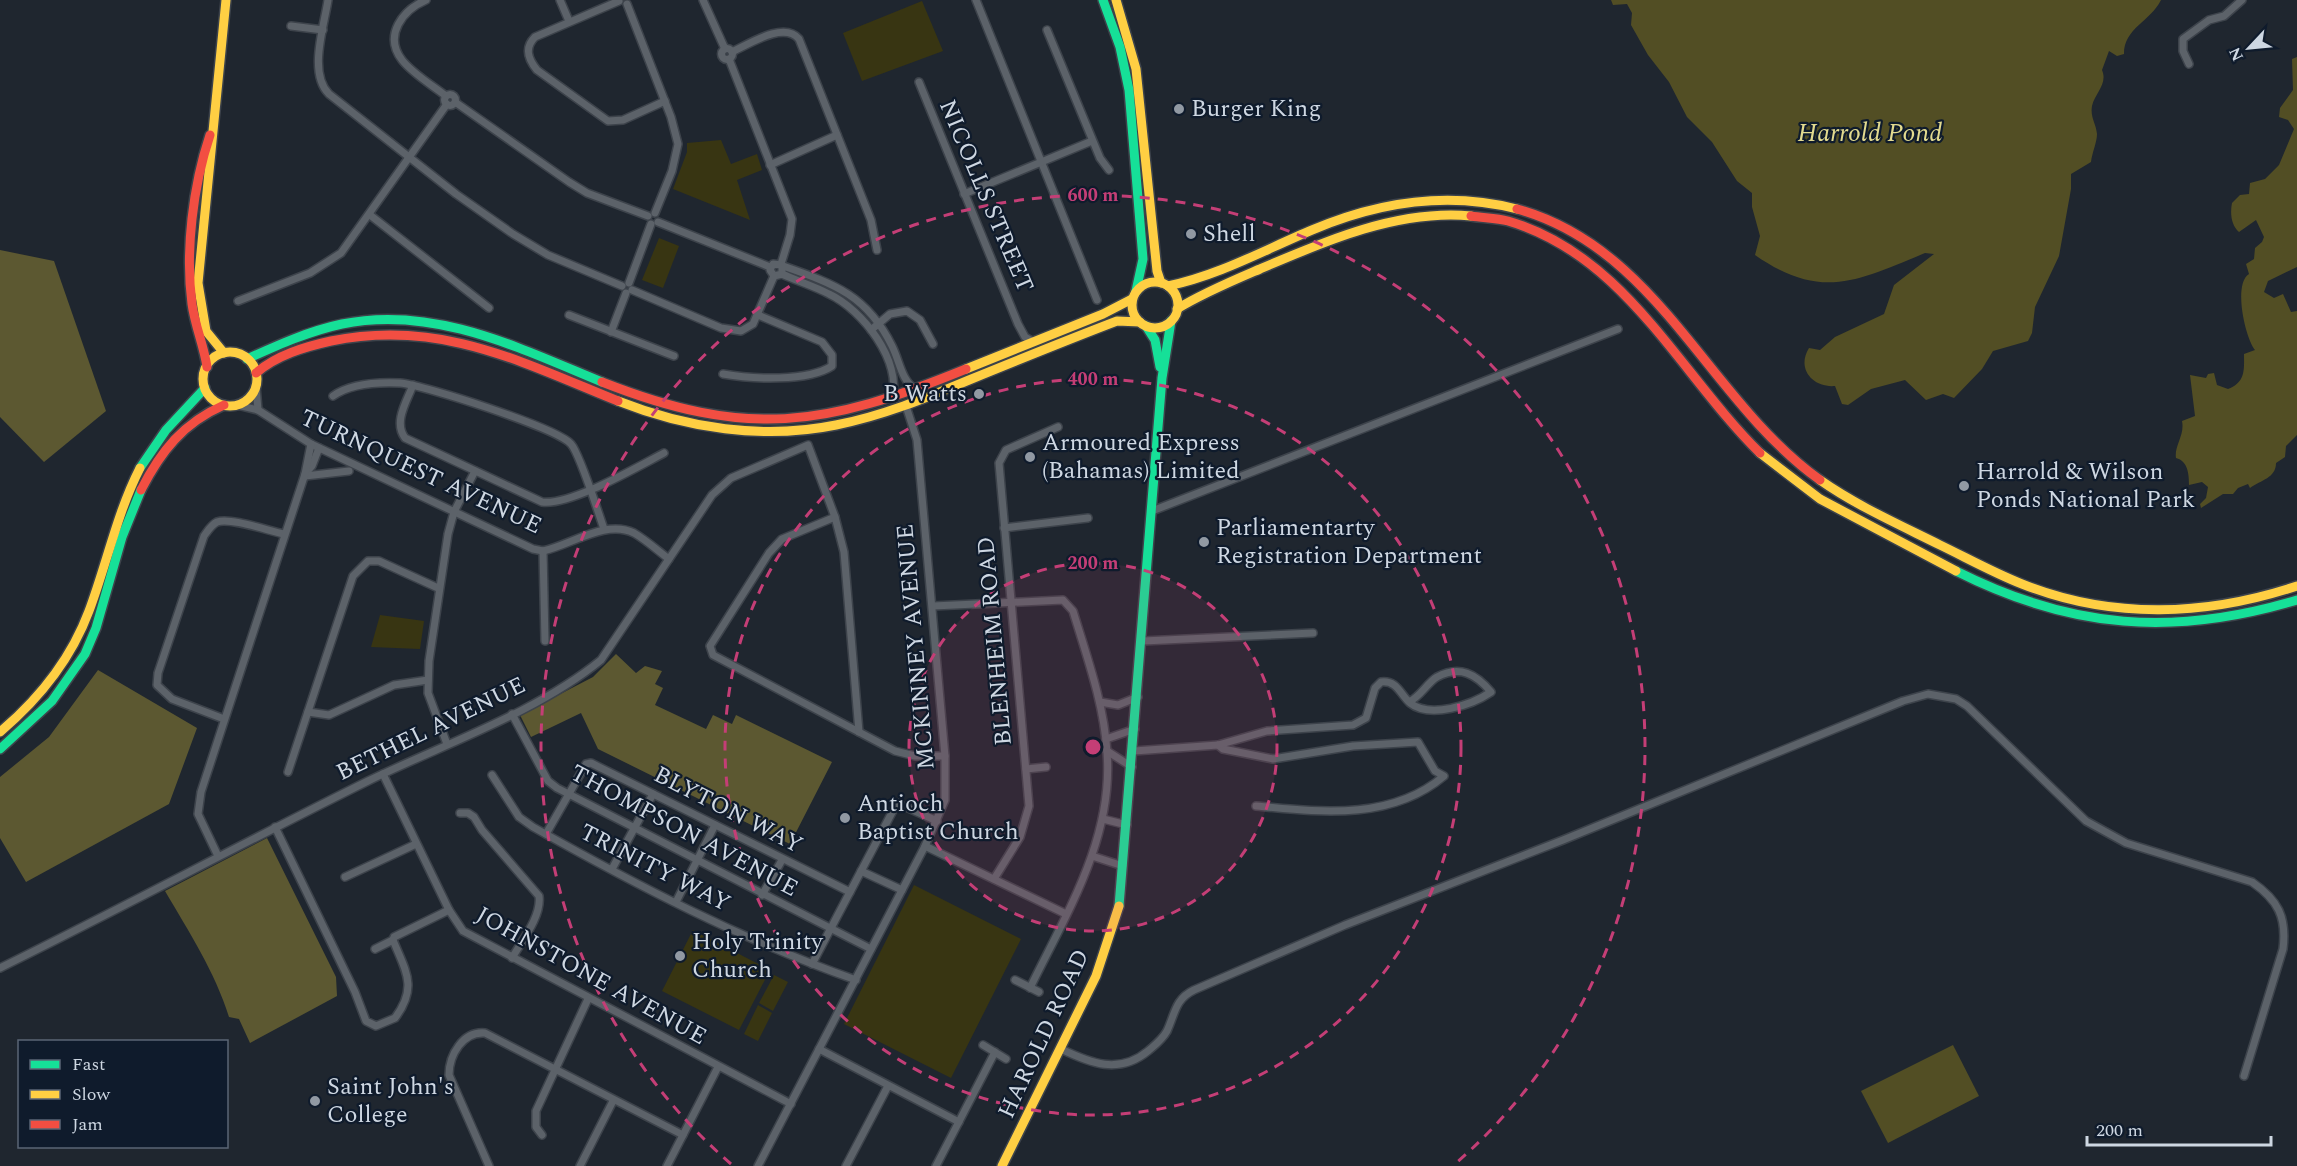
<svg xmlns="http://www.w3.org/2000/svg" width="2297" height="1166" viewBox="0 0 2297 1166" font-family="Spectral,serif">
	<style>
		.green { fill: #383512 }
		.forest { fill: #5c5831 }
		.water { fill: #524e24 }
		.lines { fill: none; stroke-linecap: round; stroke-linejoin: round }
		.street-casing { stroke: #3d434b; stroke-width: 10 }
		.fast-casing { stroke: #3d434b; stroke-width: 12 }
		.slow-casing { stroke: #3d434b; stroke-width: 12 }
		.jam-casing { stroke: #3d434b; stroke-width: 12 }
		.street { stroke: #5c6269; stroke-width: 7 }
		.fast { stroke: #16e098; stroke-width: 9 }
		.slow { stroke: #ffcf43; stroke-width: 9 }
		.jam { stroke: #f24e42; stroke-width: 9 }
		.ring { fill: none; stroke: #c43e76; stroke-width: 3; stroke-dasharray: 10 8 }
		.poi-dot { fill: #9199a3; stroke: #0f1b2c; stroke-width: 2 }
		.labels { text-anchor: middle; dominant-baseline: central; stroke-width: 4.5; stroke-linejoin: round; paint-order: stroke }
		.poi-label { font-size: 24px; fill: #ced7e2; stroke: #0f1b2c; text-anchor: start }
		.street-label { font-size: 24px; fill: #ced7e2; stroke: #0f1b2c }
		.water-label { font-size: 26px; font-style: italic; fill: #e2da8f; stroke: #0f1b2c }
		.centre { fill: #c43e76; stroke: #0f1b2c; stroke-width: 3 }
		.ring-label { font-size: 18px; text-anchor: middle; font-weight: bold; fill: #c43e76; stroke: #0f1b2c; stroke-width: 4.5; stroke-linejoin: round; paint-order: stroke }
	</style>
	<rect width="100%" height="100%" fill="#1f262f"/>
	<g class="green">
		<path d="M 922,1 L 943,51 L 862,81 L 843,33 Z"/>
		<path d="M 721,140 L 731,164 L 757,154 L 762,170 L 737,180 L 750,220 L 673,189 L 687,152 L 687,143 Z"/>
		<path d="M 659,238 L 679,246 L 663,288 L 642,280 Z"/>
		<path d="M 380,615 L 424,621 L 420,649 L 371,647 Z"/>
		<path d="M 914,885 L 1021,939 L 951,1078 L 844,1024 Z"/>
		<path d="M 693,930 L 770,970 L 739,1030 L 662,991 Z"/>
		<path d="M 774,975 L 788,982 L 773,1011 L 759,1003 Z"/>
		<path d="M 758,1005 L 772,1013 L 758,1041 L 744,1034 Z"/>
	</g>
	<g class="forest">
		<path d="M 0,250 L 54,261 L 106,411 L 44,462 L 0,417 Z"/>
		<path d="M 616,654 L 636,673 L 645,666 L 662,671 L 655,684 L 663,688 L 655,705 L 706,729 L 713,715 L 732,724 L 736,715 L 832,762 L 790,844 L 598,749 L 581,713 L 531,737 L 520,715 L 593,677 Z"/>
		<path d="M 98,670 L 197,728 L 169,804 L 26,882 L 0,838 L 0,777 L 49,737 Z"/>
		<path d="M 267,838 L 336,977 L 337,996 L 250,1043 L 239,1019 L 229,1017 C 215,972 189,932 165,891 Z"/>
	</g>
	<g class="water">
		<path d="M 1611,0 L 2161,0 C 2150,22 2124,28 2124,54 L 2117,56 L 2109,51 L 2102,70 C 2108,84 2095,93 2092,106 C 2090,117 2096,123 2097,134 C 2097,142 2092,153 2091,162 L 2071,174 L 2071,189 L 2059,256 L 2035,307 L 2032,333 L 2028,341 L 1993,351 L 1982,369 L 1954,398 L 1943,394 L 1926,400 L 1905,380 L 1871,389 L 1848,405 L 1842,404 L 1835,386 C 1813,388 1796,369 1809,348 L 1820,350 L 1835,337 L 1884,314 L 1894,285 L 1934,254 L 1925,253 C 1857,281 1821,301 1755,255 L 1760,236 L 1752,207 L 1752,193 L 1737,181 L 1712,142 L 1687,117 L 1669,82 L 1648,55 L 1631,25 L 1632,13 L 1627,4 L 1613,5 Z"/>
		<path d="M 2297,57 L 2297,267 L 2268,281 L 2264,292 L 2274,298 L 2283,294 L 2291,312 L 2297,311 L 2297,435 L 2286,446 L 2285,457 L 2276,463 C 2276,478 2261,480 2250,488 L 2248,484 L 2238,488 L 2233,494 L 2223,494 L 2201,508 L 2200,504 L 2206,498 L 2208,487 L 2202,482 L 2189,485 C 2189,474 2188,461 2176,458 C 2174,446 2185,435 2182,421 L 2195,416 L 2190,375 L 2206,378 L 2208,374 L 2214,373 L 2217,385 L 2228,389 C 2246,382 2244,369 2244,354 L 2255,350 C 2245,337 2233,284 2249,274 L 2246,264 L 2254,259 L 2255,248 L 2262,242 L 2264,237 L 2256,220 L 2239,232 C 2231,225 2230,213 2232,203 L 2240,195 L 2249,194 L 2250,183 L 2265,179 L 2279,165 L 2294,129 L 2288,120 L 2279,117 L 2280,108 L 2293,90 L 2292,59 Z"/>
		<path d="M 1953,1045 L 1979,1096 L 1888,1143 L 1861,1091 Z"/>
	</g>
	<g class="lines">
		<defs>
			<g id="street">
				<path d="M 328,0 C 324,27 308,73 329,94 L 456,194 L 513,234 L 548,255 L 622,286"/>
				<path d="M 426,0 C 403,10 383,35 402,60 C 413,74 432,85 446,96"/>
				<path d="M 560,0 L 569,21"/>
				<path d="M 703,0 L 725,49"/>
				<path d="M 976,0 L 1097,300"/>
				<path d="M 619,1 L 535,37 C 524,48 528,59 537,70 L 608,121 L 623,120 L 665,101"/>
				<path d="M 627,4 L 671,117 L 678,144 L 672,171 L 655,213"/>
				<path d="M 291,26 L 323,30"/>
				<path d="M 1047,30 L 1100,158 L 1109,170"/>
				<circle cx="727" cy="54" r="5.5"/>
				<path d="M 732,52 C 749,44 784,21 799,39 L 871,220 L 877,250"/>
				<path d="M 729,59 L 792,219 L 790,235 L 781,264"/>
				<path d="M 2189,64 L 2183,51 L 2183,39 L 2209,20 L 2224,16 L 2242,0"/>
				<path d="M 919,82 L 1018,324 L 1025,337 L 1032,341"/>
				<circle cx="450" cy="100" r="5.5"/>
				<path d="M 455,102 L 569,182 L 587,193 L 648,216"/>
				<path d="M 770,165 L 837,135"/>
				<path d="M 964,194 L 1092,141"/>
				<path d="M 370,215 L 489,308"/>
				<path d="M 658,222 L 770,267"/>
				<path d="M 783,266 C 834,284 867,295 892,346 C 900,362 901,380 916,390"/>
				<path d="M 782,274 L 782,265 L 773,264 L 770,270 L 774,276 L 782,274 C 797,281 814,286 829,294 C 863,310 902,361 892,399"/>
				<path d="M 629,283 L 651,224"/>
				<path d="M 632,290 L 721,328 L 741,331 L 753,324 L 774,276"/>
				<path d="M 238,301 L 310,273 L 341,253 L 447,104"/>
				<path d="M 569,315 L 674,356"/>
				<path d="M 871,330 L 890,314 L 907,311 L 920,320 L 933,344"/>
				<path d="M 611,332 L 626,293"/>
				<path d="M 723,374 C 751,379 808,382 832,366 L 832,355 L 822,342 L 758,315"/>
				<path d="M 413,385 C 407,401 393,422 405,438 L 542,502 C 570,506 637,467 664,453"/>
				<path d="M 256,386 L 258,410"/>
				<path d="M 333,396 C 351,383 378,382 400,383 C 424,385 557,428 571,444 C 580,454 598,512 604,529"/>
				<path d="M 237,405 L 258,410 L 311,444 L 533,549 L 543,551 C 571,545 606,519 634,533 C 646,540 657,550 669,559"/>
				<path d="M 305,474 L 312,466 L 319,448"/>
				<path d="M 305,476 L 349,471"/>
				<path d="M 1152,511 L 1618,329"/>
				<path d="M 835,517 L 782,539 L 769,553 L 710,646 L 713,655 L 895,751 L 915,756 L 945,756"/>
				<path d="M 1004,528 L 1088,518"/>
				<path d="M 543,551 L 545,641"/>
				<path d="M 933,606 L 1063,600 L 1073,611 C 1087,657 1104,704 1107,752 C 1114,838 1066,914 1030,988"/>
				<path d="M 1143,641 L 1313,633"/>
				<path d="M 1100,702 L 1118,705 L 1138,697"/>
				<path d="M 308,712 L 329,715 L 394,685 L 428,680"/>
				<path d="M 512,714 L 548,781 L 557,788 L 871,949"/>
				<path d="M 224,719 L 172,699 L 157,685 L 158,673 L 204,536 C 207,532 211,525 217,522 C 230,517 269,531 284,534"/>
				<path d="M 1106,739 L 1135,729"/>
				<path d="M 447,744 L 428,693 L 429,661 L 448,534 L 454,512 L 475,471"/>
				<path d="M 1218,745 L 1223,749 L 1273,759 L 1353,746 L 1418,742 L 1435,771 L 1444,776 C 1391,821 1320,812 1256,806"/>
				<path d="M 1107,751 L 1132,767"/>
				<path d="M 1134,751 L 1218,745 L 1267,731 L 1353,725 L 1366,718 L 1375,688 L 1381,682 C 1397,680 1400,694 1410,703 C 1430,719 1472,705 1491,692 C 1476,674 1460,665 1437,677 C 1427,683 1421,696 1409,702"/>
				<path d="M 1026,769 L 1046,767"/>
				<path d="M 288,772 L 353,576 L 368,561 L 379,561 L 438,588"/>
				<path d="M 383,774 L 449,910 L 463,931 L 791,1104"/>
				<path d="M 492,775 L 519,817 L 533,827 C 636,885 744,941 856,980"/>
				<path d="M 460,813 L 468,813 L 474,817 L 482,830 L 539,896 C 542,916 521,942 512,958"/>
				<path d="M 1103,819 L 1127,825"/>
				<path d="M 275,827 L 355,992 L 366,1021 L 376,1026 L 395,1018 C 418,987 406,972 393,940 L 394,937 L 449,910"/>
				<path d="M 546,834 L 586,764 L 591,763 L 850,892"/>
				<path d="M 925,846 L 1066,914"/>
				<path d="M 218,856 L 198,814 L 201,792 L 305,474 L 311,444"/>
				<path d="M 1092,856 L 1123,866"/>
				<path d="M 612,869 L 653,794"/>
				<path d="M 861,871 L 902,890"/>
				<path d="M 345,877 L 416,844"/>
				<path d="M 994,879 L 1020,837 L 1029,806 L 999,463 L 1006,450 L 1058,427"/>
				<path d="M 762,895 L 782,860"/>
				<path d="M 676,902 L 715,825"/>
				<path d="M 375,949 L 393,940"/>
				<path d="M 812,964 L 897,803 L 937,821"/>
				<path d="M 0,968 C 124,907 245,842 368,781 C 444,744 536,713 601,660 L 712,495 L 731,478 L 808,445 L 835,517 L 844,552 L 859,732"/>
				<path d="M 1015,980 L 1039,992"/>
				<path d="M 983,1045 L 1006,1059"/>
				<path d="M 819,1049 L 959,1122"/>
				<path d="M 1061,1049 C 1090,1063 1119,1075 1148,1051 C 1155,1045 1162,1040 1167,1031 C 1175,1014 1175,999 1194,990 L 1345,925 L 1563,840 L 1903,701 L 1928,694 L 1956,699 L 1967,706 L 2086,821 L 2126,843 L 2252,882 C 2278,900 2287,917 2283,949 L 2244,1076"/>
				<path d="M 542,1135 L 536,1127 L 536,1111 L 588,999"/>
				<path d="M 489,1166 L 449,1075 C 449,1055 463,1031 485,1033 L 683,1135"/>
				<path d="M 580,1166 L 613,1101"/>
				<path d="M 667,1166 L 718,1067"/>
				<path d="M 758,1166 L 925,846 L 945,800 L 945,756 L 917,440 L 906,406"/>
				<path d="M 846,1166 L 888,1086"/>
				<path d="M 936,1166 L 995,1052"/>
			</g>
			<g id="fast">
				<path d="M 1103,0 L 1120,47 L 1129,90 L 1143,259 L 1136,291"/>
				<path d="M 1146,326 L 1155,340 L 1160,367"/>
				<path d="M 247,359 C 278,345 309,331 342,324 C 434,305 519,348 602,382"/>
				<path d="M 140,468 L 166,430 L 205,388"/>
				<path d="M 1956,571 C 2071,629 2174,637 2297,600"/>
				<path d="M 0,749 L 52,701 L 85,654 L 96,628 L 122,537 L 141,490"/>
				<path d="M 1119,906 L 1162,378 L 1171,321"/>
			</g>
			<g id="slow">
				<path d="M 1116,0 L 1136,69 L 1157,271 L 1161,283"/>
				<circle cx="1155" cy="305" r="23"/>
				<path d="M 1168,286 C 1220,275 1264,250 1312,230 C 1378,202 1447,191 1517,209"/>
				<path d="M 1177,309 C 1203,293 1232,281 1260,269 C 1325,241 1399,209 1471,216"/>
				<circle cx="230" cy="379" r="27"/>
				<path d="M 224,353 L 206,331 L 198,283 L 226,0"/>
				<path d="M 966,369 L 1103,314 L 1132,299"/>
				<path d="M 618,401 C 686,428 763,440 836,425 C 882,416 926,398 969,380 C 1018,360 1067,340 1117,321 L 1140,322"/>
				<path d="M 1760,453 L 1820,499 L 1956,571"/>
				<path d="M 1820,480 C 1857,506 1900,525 1940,545 C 1967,558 1994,573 2022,584 C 2112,620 2207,616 2297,586"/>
				<path d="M 0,732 C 39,699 71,659 89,611 C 107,563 117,513 140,468"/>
				<path d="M 1002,1166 L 1096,976 L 1119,906"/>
			</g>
			<g id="jam">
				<path d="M 1517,209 C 1659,248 1708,400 1820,480"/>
				<path d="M 1471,216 C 1483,218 1496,218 1508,221 C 1625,255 1679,373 1760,453"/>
				<path d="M 207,367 C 204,346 195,326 192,304 C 185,251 193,186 210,135"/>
				<path d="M 256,373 C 277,355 304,347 331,341 C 440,319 519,361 618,401"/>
				<path d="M 602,382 C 747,439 824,427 966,369"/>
				<path d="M 141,490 C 161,451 183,423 224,405"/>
			</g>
		</defs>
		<use href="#street" class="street-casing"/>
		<use href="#fast" class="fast-casing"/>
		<use href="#slow" class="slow-casing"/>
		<use href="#jam" class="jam-casing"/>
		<use href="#street" class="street"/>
		<use href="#fast" class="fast"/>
		<use href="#slow" class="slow"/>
		<use href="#jam" class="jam"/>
	</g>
	<circle cx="1093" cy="747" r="184" fill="#c43e76" fill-opacity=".12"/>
	<g class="ring">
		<circle cx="1093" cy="747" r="184"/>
		<circle cx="1093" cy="747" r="368"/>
		<path d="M731 1164A552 552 0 1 1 1455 1164"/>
	</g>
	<g class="poi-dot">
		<circle cx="1179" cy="109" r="6"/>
		<circle cx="1191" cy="234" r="6"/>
		<circle cx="979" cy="394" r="6"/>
		<circle cx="1030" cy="457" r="6"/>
		<circle cx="1964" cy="486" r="6"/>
		<circle cx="1204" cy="542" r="6"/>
		<circle cx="845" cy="818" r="6"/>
		<circle cx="680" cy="956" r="6"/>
		<circle cx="315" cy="1101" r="6"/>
	</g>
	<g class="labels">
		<g class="poi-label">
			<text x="1191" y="109">Burger King</text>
			<text x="1203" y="234">Shell</text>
			<text x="967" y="394" text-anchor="end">B Watts</text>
			<text x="1042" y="443">Armoured Express<tspan x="1042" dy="28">(Bahamas) Limited</tspan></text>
			<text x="1976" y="472">Harrold &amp; Wilson<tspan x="1976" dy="28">Ponds National Park</tspan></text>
			<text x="1216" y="528">Parliamentarty<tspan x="1216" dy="28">Registration Department</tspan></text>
			<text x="857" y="804">Antioch<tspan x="857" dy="28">Baptist Church</tspan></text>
			<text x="692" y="942">Holy Trinity<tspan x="692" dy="28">Church</tspan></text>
			<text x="327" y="1087">Saint John's<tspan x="327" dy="28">College</tspan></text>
		</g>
		<g class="street-label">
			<text transform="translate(986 196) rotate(67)">NICOLLS STREET</text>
			<text transform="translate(421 472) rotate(25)">TURNQUEST AVENUE</text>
			<text transform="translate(995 641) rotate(-95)">BLENHEIM ROAD</text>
			<text transform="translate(916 647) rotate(-95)">MCKINNEY AVENUE</text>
			<text transform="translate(431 729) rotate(-26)">BETHEL AVENUE</text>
			<text transform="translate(728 810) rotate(27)">BLYTON WAY</text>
			<text transform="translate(684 831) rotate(28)">THOMPSON AVENUE</text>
			<text transform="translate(655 868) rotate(27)">TRINITY WAY</text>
			<text transform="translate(591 976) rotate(29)">JOHNSTONE AVENUE</text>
			<text transform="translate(1044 1034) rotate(-65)">HAROLD ROAD</text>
		</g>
		<g class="water-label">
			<text x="1870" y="133">Harrold Pond</text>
		</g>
	</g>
	<circle cx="1093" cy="747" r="9" class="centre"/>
	<g class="ring-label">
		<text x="1093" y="201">600 m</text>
		<text x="1093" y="385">400 m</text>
		<text x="1093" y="569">200 m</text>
	</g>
	<rect x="18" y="1040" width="210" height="108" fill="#0f1b2c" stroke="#5b6675" stroke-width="1.5"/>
	<rect x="30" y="1060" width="30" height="9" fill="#16e098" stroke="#5b6675" stroke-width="1.5"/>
	<text x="72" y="1070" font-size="18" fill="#ced7e2">Fast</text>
	<rect x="30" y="1090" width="30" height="9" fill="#ffcf43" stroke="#5b6675" stroke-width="1.5"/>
	<text x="72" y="1100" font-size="18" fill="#ced7e2">Slow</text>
	<rect x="30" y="1120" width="30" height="9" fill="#f24e42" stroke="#5b6675" stroke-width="1.5"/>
	<text x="72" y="1130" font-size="18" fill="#ced7e2">Jam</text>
	<g transform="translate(2249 48) rotate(244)" stroke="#0f1b2c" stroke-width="4.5" paint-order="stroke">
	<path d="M0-4.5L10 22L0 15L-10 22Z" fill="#ced7e2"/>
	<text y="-9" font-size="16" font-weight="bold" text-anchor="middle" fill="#ced7e2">N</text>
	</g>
	<path d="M2087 1136v9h184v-9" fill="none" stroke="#ced7e2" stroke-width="3"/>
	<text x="2096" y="1136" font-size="18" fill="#ced7e2" stroke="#0f1b2c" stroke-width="4.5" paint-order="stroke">200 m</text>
</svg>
